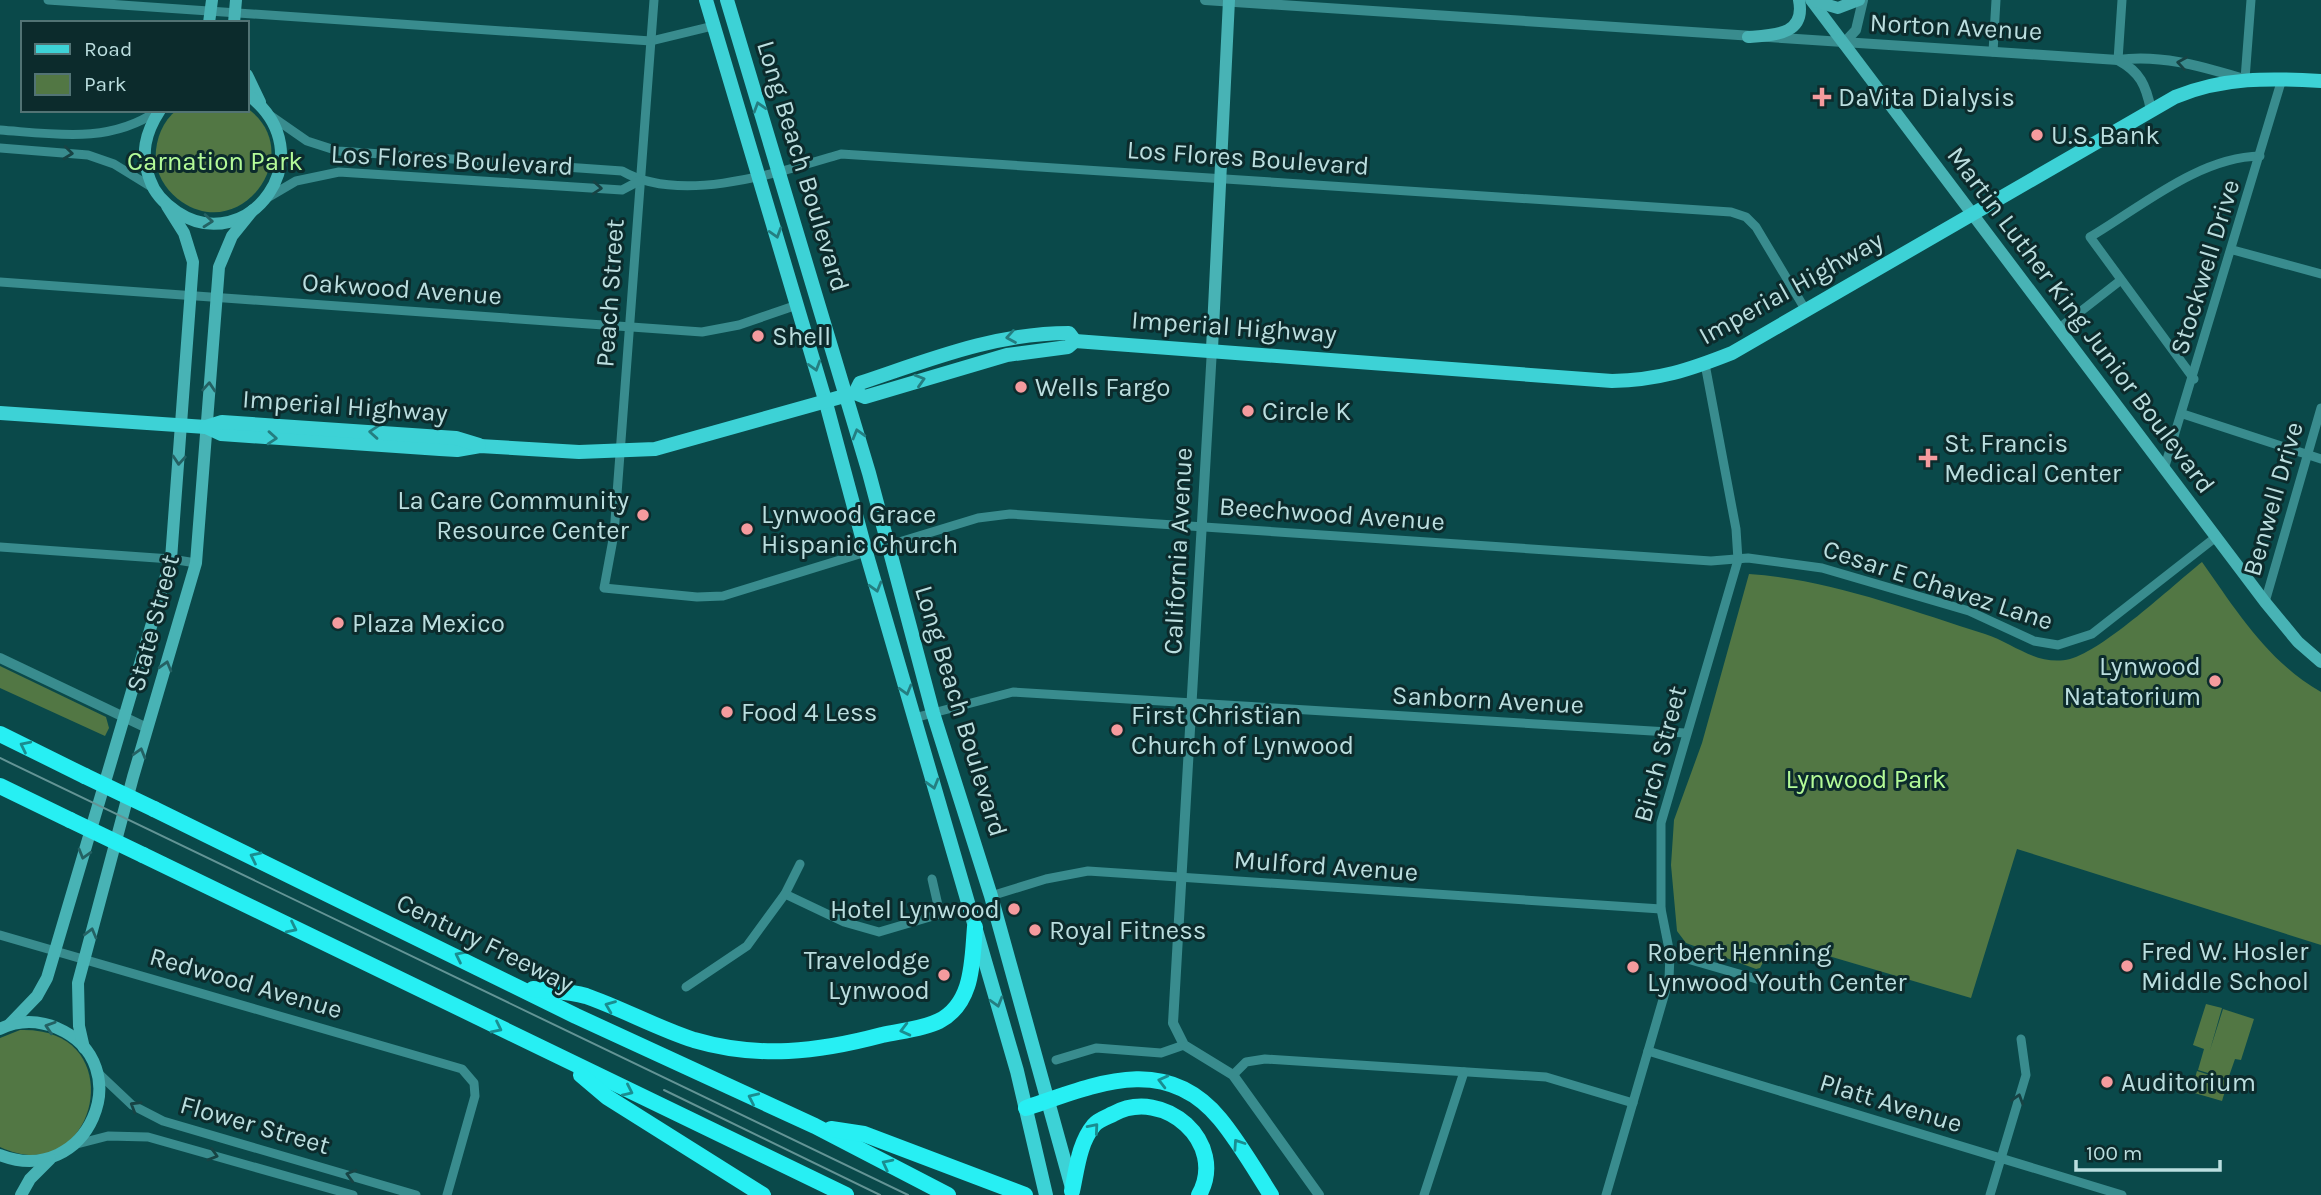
<svg xmlns="http://www.w3.org/2000/svg" width="2321" height="1195" viewBox="0 0 2321 1195" font-family="Karla,sans-serif">
	<style>
		.green { fill: #527744 }
		.lines { fill: none; stroke-linecap: round; stroke-linejoin: round }
		.minor { stroke: #398c8e; stroke-width: 9 }
		.tertiary { stroke: #398c8e; stroke-width: 10 }
		.secondary { stroke: #48b3b5; stroke-width: 12 }
		.primary { stroke: #3dd2d6; stroke-width: 14 }
		.motorway { stroke: #27eff3; stroke-width: 16 }
		.tram { stroke: #639495; stroke-width: 2 }
		.motorway-bridge { stroke: #27eff3; stroke-width: 16 }
		.oneway { stroke: #174344 }
		.oneway2 { stroke: #247e81 }
		.oneway3 { stroke: #246163 }
		.oneway4 { stroke: #1a8d90 }
		.poi-dot { fill: #f59b9e; stroke: #0c2b2c; stroke-width: 2.5 }
		.labels { text-anchor: middle; dominant-baseline: central; stroke-width: 6; stroke-linejoin: round; paint-order: stroke }
		.street-label { font-size: 26px; fill: #bbdedf; stroke: #0c2b2c }
		.poi-label { font-size: 26px; fill: #bbdedf; stroke: #0c2b2c; text-anchor: start }
		.park-label { font-size: 26px; fill: #b4fb98; stroke: #0c2b2c }
	</style>
	<rect width="100%" height="100%" fill="#0a494a"/>
	<g class="green">
		<path d="M 247,108 C 308,151 243,243 182,202 C 169,193 159,180 156,163 C 154,144 161,122 177,110 Z"/>
		<path d="M 2202,562 C 2236,610 2268,662 2321,692 L 2321,945 L 2017,849 L 1971,998 L 1788,944 L 1769,951 L 1760,968 L 1756,969 L 1686,943 L 1677,931 L 1671,865 L 1674,820 L 1702,743 L 1749,574 C 1829,579 1909,610 1985,634 C 2013,643 2038,667 2070,659 C 2104,650 2172,586 2202,562 Z"/>
		<path d="M 0,666 L 106,717 L 109,728 L 105,736 L 0,688 Z"/>
		<path d="M 2206,1004 L 2222,1008 L 2210,1050 L 2223,1009 L 2254,1019 L 2241,1060 L 2235,1059 L 2228,1079 L 2198,1070 L 2204,1049 L 2193,1045 Z"/>
		<path d="M 20,1030 C 135,1026 97,1193 0,1147 L 0,1038 Z"/>
		<path d="M 2197,1071 L 2228,1081 L 2222,1101 L 2191,1092 Z"/>
	</g>
	<g class="lines">
		<g class="minor">
			<path d="M 48,0 L 651,41 L 713,26"/>
			<path d="M 654,0 L 614,534 L 604,588 L 697,597 L 723,596 L 866,552"/>
			<path d="M 1993,52 L 1996,0"/>
			<path d="M 2118,60 L 2122,0"/>
			<path d="M 2245,79 L 2251,0"/>
			<path d="M 271,116 L 307,141 L 338,151 L 622,171 C 681,205 780,172 841,154 L 1731,212 L 1746,217 L 1756,227 L 1805,309"/>
			<path d="M 0,130 C 54,134 110,144 157,111"/>
			<path d="M 0,148 L 88,155 L 114,164 L 153,188"/>
			<path d="M 267,198 L 296,181 L 339,172 L 622,190 L 639,181"/>
			<path d="M 2233,250 L 2321,274"/>
			<path d="M 0,282 L 702,332 L 739,325 L 797,305"/>
			<path d="M 2058,329 L 2121,280"/>
			<path d="M 2194,379 L 2090,237 C 2141,207 2199,157 2260,156"/>
			<path d="M 2183,414 L 2321,459"/>
			<path d="M 2165,466 L 2282,79"/>
			<path d="M 886,546 L 978,518 L 1010,514 L 1711,561 L 1748,558 L 1822,568 L 1969,611 L 2034,641 L 2058,645 L 2092,634 L 2216,537"/>
			<path d="M 0,547 L 171,559 L 196,563"/>
			<path d="M 2265,602 L 2321,408"/>
			<path d="M 914,718 L 1013,692 L 1685,733"/>
			<path d="M 785,894 L 844,922 L 879,932 L 940,914 L 932,879"/>
			<path d="M 991,896 L 1046,879 L 1088,871 L 1661,909"/>
			<path d="M 0,935 L 462,1069 L 474,1083 L 475,1096 L 447,1195"/>
			<path d="M 1670,954 L 1767,982"/>
			<path d="M 686,987 L 747,946 L 785,894 L 800,864"/>
			<path d="M 1648,1051 L 2122,1195"/>
			<path d="M 1056,1060 L 1096,1048 L 1161,1053 L 1184,1045"/>
			<path d="M 96,1071 L 132,1105 L 163,1121 L 416,1195"/>
			<path d="M 1233,1075 L 1246,1062 L 1265,1059 L 1546,1077 L 1633,1103"/>
			<path d="M 77,1144 L 108,1136 L 148,1137 L 353,1195"/>
			<path d="M 1424,1195 L 1464,1072"/>
			<path d="M 1606,1195 L 1669,979 L 1670,954 L 1661,909 L 1661,823 L 1738,560 L 1736,529 L 1705,364"/>
			<path d="M 1990,1195 L 2026,1075 L 2021,1039"/>
		</g>
		<g class="tertiary">
			<path d="M 1205,0 L 2118,60 C 2162,54 2203,67 2244,79"/>
			<path d="M 1843,44 L 1856,30 L 1863,0"/>
			<path d="M 2118,60 C 2140,72 2146,85 2151,110"/>
			<path d="M 1212,349 L 1173,1023 L 1184,1045 L 1233,1075 L 1319,1195"/>
			<path d="M 0,658 L 147,728"/>
		</g>
		<g class="secondary">
			<path d="M 1811,0 L 2265,602 L 2298,642 L 2321,662"/>
			<path d="M 1814,1 L 1838,8 L 1859,0"/>
			<path d="M 209,23 L 212,0"/>
			<path d="M 234,23 L 236,0"/>
			<path d="M 1748,37 C 1775,35 1806,35 1799,0"/>
			<path d="M 247,75 L 260,102"/>
			<path d="M 160,110 C 145,133 140,154 150,180 C 155,195 165,204 177,212 C 248,259 328,154 247,94"/>
			<path d="M 1212,349 L 1229,0"/>
			<path d="M 10,1024 L 37,996 L 47,978 L 171,559 L 193,262 L 184,233 L 167,206"/>
			<path d="M 0,1029 C 18,1020 38,1020 57,1028 C 141,1064 88,1189 0,1155"/>
			<path d="M 84,1048 L 79,1026 L 78,983 L 133,777 L 196,563 L 219,267 L 232,236 L 253,210"/>
			<path d="M 21,1195 L 30,1179 L 50,1159"/>
		</g>
		<g class="primary">
			<path d="M 706,0 L 826,403 L 866,552 L 1017,1071 L 1046,1195"/>
			<path d="M 727,0 L 869,473 L 933,713 L 991,896 L 1072,1188"/>
			<path d="M 855,393 L 860,383 C 929,360 995,333 1069,333 L 1075,341"/>
			<path d="M 0,413 L 206,427 L 221,434 L 440,449 L 457,450 L 480,446 L 579,452 L 655,449 L 855,393 L 865,397 L 1007,355 L 1068,347 L 1075,341 L 1612,381 C 1659,380 1689,370 1732,353 L 2175,97 C 2223,77 2270,78 2321,81"/>
			<path d="M 206,427 L 222,422 L 456,438 L 479,445"/>
		</g>
		<g class="motorway">
			<path d="M 0,734 L 85,776"/>
			<path d="M 0,786 L 70,820"/>
			<path d="M 154,809 L 576,1016 L 815,1126 L 948,1195"/>
			<path d="M 143,855 L 846,1195"/>
			<path d="M 533,989 C 550,991 570,991 586,996 C 623,1009 657,1028 694,1040 C 759,1059 818,1052 882,1035 C 900,1031 923,1029 939,1021 C 974,1003 972,960 975,927"/>
			<path d="M 581,1075 L 607,1097 L 763,1195"/>
			<path d="M 1026,1108 C 1094,1085 1165,1052 1220,1119 C 1239,1142 1255,1170 1271,1195"/>
			<path d="M 831,1129 L 864,1134 L 1025,1195"/>
			<path d="M 1072,1191 C 1077,1168 1079,1143 1094,1125 C 1098,1120 1107,1117 1113,1114 C 1164,1086 1228,1143 1199,1195"/>
		</g>
		<g class="tram">
			<path d="M 0,758 L 908,1195"/>
			<path d="M 664,1090 L 880,1195"/>
		</g>
		<g class="motorway-bridge">
			<path d="M 85,776 L 154,809"/>
			<path d="M 70,820 L 143,855"/>
		</g>
	</g>
	<defs><path id="oneway-chevron" d="M-2-3.5L2.5 0L-2 3.5" fill="none" stroke-width="1.6" stroke-linecap="round" stroke-linejoin="round" transform="scale(1.75)"/></defs>
	<g class="oneway">
		<use href="#oneway-chevron" transform="translate(2182 63) rotate(-171)"/>
		<use href="#oneway-chevron" transform="translate(68 153) rotate(6)"/>
		<use href="#oneway-chevron" transform="translate(597 188) rotate(4)"/>
		<use href="#oneway-chevron" transform="translate(2018 1099) rotate(-73)"/>
		<use href="#oneway-chevron" transform="translate(135 1106) rotate(-149)"/>
		<use href="#oneway-chevron" transform="translate(213 1155) rotate(16)"/>
		<use href="#oneway-chevron" transform="translate(351 1175) rotate(-164)"/>
	</g>
	<g class="oneway2">
		<use href="#oneway-chevron" transform="translate(759 107) rotate(-107)"/>
		<use href="#oneway-chevron" transform="translate(776 233) rotate(73)"/>
		<use href="#oneway-chevron" transform="translate(1011 337) rotate(170)"/>
		<use href="#oneway-chevron" transform="translate(815 366) rotate(73)"/>
		<use href="#oneway-chevron" transform="translate(920 380) rotate(-17)"/>
		<use href="#oneway-chevron" transform="translate(374 432) rotate(-176)"/>
		<use href="#oneway-chevron" transform="translate(858 434) rotate(-106)"/>
		<use href="#oneway-chevron" transform="translate(272 438) rotate(4)"/>
		<use href="#oneway-chevron" transform="translate(876 587) rotate(74)"/>
		<use href="#oneway-chevron" transform="translate(906 690) rotate(74)"/>
		<use href="#oneway-chevron" transform="translate(933 784) rotate(74)"/>
		<use href="#oneway-chevron" transform="translate(997 1002) rotate(74)"/>
	</g>
	<g class="oneway3">
		<use href="#oneway-chevron" transform="translate(208 221) rotate(5)"/>
		<use href="#oneway-chevron" transform="translate(209 387) rotate(-86)"/>
		<use href="#oneway-chevron" transform="translate(179 460) rotate(94)"/>
		<use href="#oneway-chevron" transform="translate(166 666) rotate(-74)"/>
		<use href="#oneway-chevron" transform="translate(140 753) rotate(-74)"/>
		<use href="#oneway-chevron" transform="translate(84 854) rotate(106)"/>
		<use href="#oneway-chevron" transform="translate(91 933) rotate(-75)"/>
		<use href="#oneway-chevron" transform="translate(50 1027) rotate(-162)"/>
	</g>
	<g class="oneway4">
		<use href="#oneway-chevron" transform="translate(25 746) rotate(-154)"/>
		<use href="#oneway-chevron" transform="translate(255 857) rotate(-154)"/>
		<use href="#oneway-chevron" transform="translate(292 928) rotate(26)"/>
		<use href="#oneway-chevron" transform="translate(460 956) rotate(-154)"/>
		<use href="#oneway-chevron" transform="translate(610 1006) rotate(-158)"/>
		<use href="#oneway-chevron" transform="translate(497 1028) rotate(26)"/>
		<use href="#oneway-chevron" transform="translate(905 1030) rotate(166)"/>
		<use href="#oneway-chevron" transform="translate(1163 1081) rotate(-166)"/>
		<use href="#oneway-chevron" transform="translate(628 1091) rotate(25)"/>
		<use href="#oneway-chevron" transform="translate(753 1098) rotate(-155)"/>
		<use href="#oneway-chevron" transform="translate(1094 1128) rotate(-49)"/>
		<use href="#oneway-chevron" transform="translate(1238 1144) rotate(-124)"/>
		<use href="#oneway-chevron" transform="translate(887 1164) rotate(-153)"/>
	</g>
	<g class="poi-dot">
		<path d="M1818.5 86.5h7v7h7v7h-7v7h-7v-7h-7v-7h7z"/>
		<circle cx="2037" cy="135" r="7"/>
		<circle cx="758" cy="336" r="7"/>
		<circle cx="1021" cy="387" r="7"/>
		<circle cx="1248" cy="411" r="7"/>
		<path d="M1924.5 447.5h7v7h7v7h-7v7h-7v-7h-7v-7h7z"/>
		<circle cx="643" cy="515" r="7"/>
		<circle cx="747" cy="529" r="7"/>
		<circle cx="338" cy="623" r="7"/>
		<circle cx="2215" cy="681" r="7"/>
		<circle cx="727" cy="712" r="7"/>
		<circle cx="1117" cy="730" r="7"/>
		<circle cx="1014" cy="909" r="7"/>
		<circle cx="1035" cy="930" r="7"/>
		<circle cx="2127" cy="966" r="7"/>
		<circle cx="1633" cy="967" r="7"/>
		<circle cx="944" cy="975" r="7"/>
		<circle cx="2107" cy="1082" r="7"/>
	</g>
	<g class="labels">
		<g class="street-label">
			<text transform="translate(1956 27) rotate(3)">Norton Avenue</text>
			<text transform="translate(1248 158) rotate(4)">Los Flores Boulevard</text>
			<text transform="translate(452 160) rotate(3)">Los Flores Boulevard</text>
			<text transform="translate(803 166) rotate(73)">Long Beach Boulevard</text>
			<text transform="translate(2205 267) rotate(-73)">Stockwell Drive</text>
			<text transform="translate(1791 288) rotate(-29)">Imperial Highway</text>
			<text transform="translate(402 289) rotate(4)">Oakwood Avenue</text>
			<text transform="translate(610 293) rotate(-86)">Peach Street</text>
			<text transform="translate(2081 320) rotate(53)">Martin Luther King Junior Boulevard</text>
			<text transform="translate(1234 327) rotate(4)">Imperial Highway</text>
			<text transform="translate(345 406) rotate(4)">Imperial Highway</text>
			<text transform="translate(2273 499) rotate(-74)">Benwell Drive</text>
			<text transform="translate(1332 514) rotate(4)">Beechwood Avenue</text>
			<text transform="translate(1178 551) rotate(-87)">California Avenue</text>
			<text transform="translate(1938 585) rotate(18)">Cesar E Chavez Lane</text>
			<text transform="translate(153 623) rotate(-75)">State Street</text>
			<text transform="translate(1488 700) rotate(3)">Sanborn Avenue</text>
			<text transform="translate(961 711) rotate(73)">Long Beach Boulevard</text>
			<text transform="translate(1660 754) rotate(-75)">Birch Street</text>
			<text transform="translate(1326 866) rotate(4)">Mulford Avenue</text>
			<text transform="translate(485 943) rotate(26)">Century Freeway</text>
			<text transform="translate(246 983) rotate(16)">Redwood Avenue</text>
			<text transform="translate(1891 1103) rotate(17)">Platt Avenue</text>
			<text transform="translate(255 1125) rotate(16)">Flower Street</text>
		</g>
		<g class="poi-label">
			<text x="1838" y="97">DaVita Dialysis</text>
			<text x="2051" y="135">U.S. Bank</text>
			<text x="772" y="336">Shell</text>
			<text x="1035" y="387">Wells Fargo</text>
			<text x="1262" y="411">Circle K</text>
			<text x="1944" y="443">St. Francis<tspan x="1944" dy="30">Medical Center</tspan></text>
			<text x="629" y="500" text-anchor="end">La Care Community<tspan x="629" dy="30">Resource Center</tspan></text>
			<text x="761" y="514">Lynwood Grace<tspan x="761" dy="30">Hispanic Church</tspan></text>
			<text x="352" y="623">Plaza Mexico</text>
			<text x="2201" y="666" text-anchor="end">Lynwood<tspan x="2201" dy="30">Natatorium</tspan></text>
			<text x="741" y="712">Food 4 Less</text>
			<text x="1131" y="715">First Christian<tspan x="1131" dy="30">Church of Lynwood</tspan></text>
			<text x="1000" y="909" text-anchor="end">Hotel Lynwood</text>
			<text x="1049" y="930">Royal Fitness</text>
			<text x="2141" y="951">Fred W. Hosler<tspan x="2141" dy="30">Middle School</tspan></text>
			<text x="1647" y="952">Robert Henning<tspan x="1647" dy="30">Lynwood Youth Center</tspan></text>
			<text x="930" y="960" text-anchor="end">Travelodge<tspan x="930" dy="30">Lynwood</tspan></text>
			<text x="2121" y="1082">Auditorium</text>
		</g>
		<g class="park-label">
			<text x="215" y="161">Carnation Park</text>
			<text x="1866" y="779">Lynwood Park</text>
		</g>
	</g>
	<rect x="21" y="21" width="228" height="91" fill="#0c2b2c" stroke="#527374" stroke-width="2"/>
	<rect x="35" y="44" width="35" height="10" fill="#3dd2d6" stroke="#527374" stroke-width="2"/>
	<text x="84" y="56" font-size="21" fill="#bbdedf">Road</text>
	<rect x="35" y="74" width="35" height="21" fill="#527744" stroke="#527374" stroke-width="2"/>
	<text x="84" y="91" font-size="21" fill="#bbdedf">Park</text>
	<path d="M2076 1160v10h144v-10" fill="none" stroke="#bbdedf" stroke-width="3.5"/>
	<text x="2086" y="1160" font-size="21" fill="#bbdedf" stroke="#0c2b2c" stroke-width="5" paint-order="stroke">100 m</text>
</svg>
